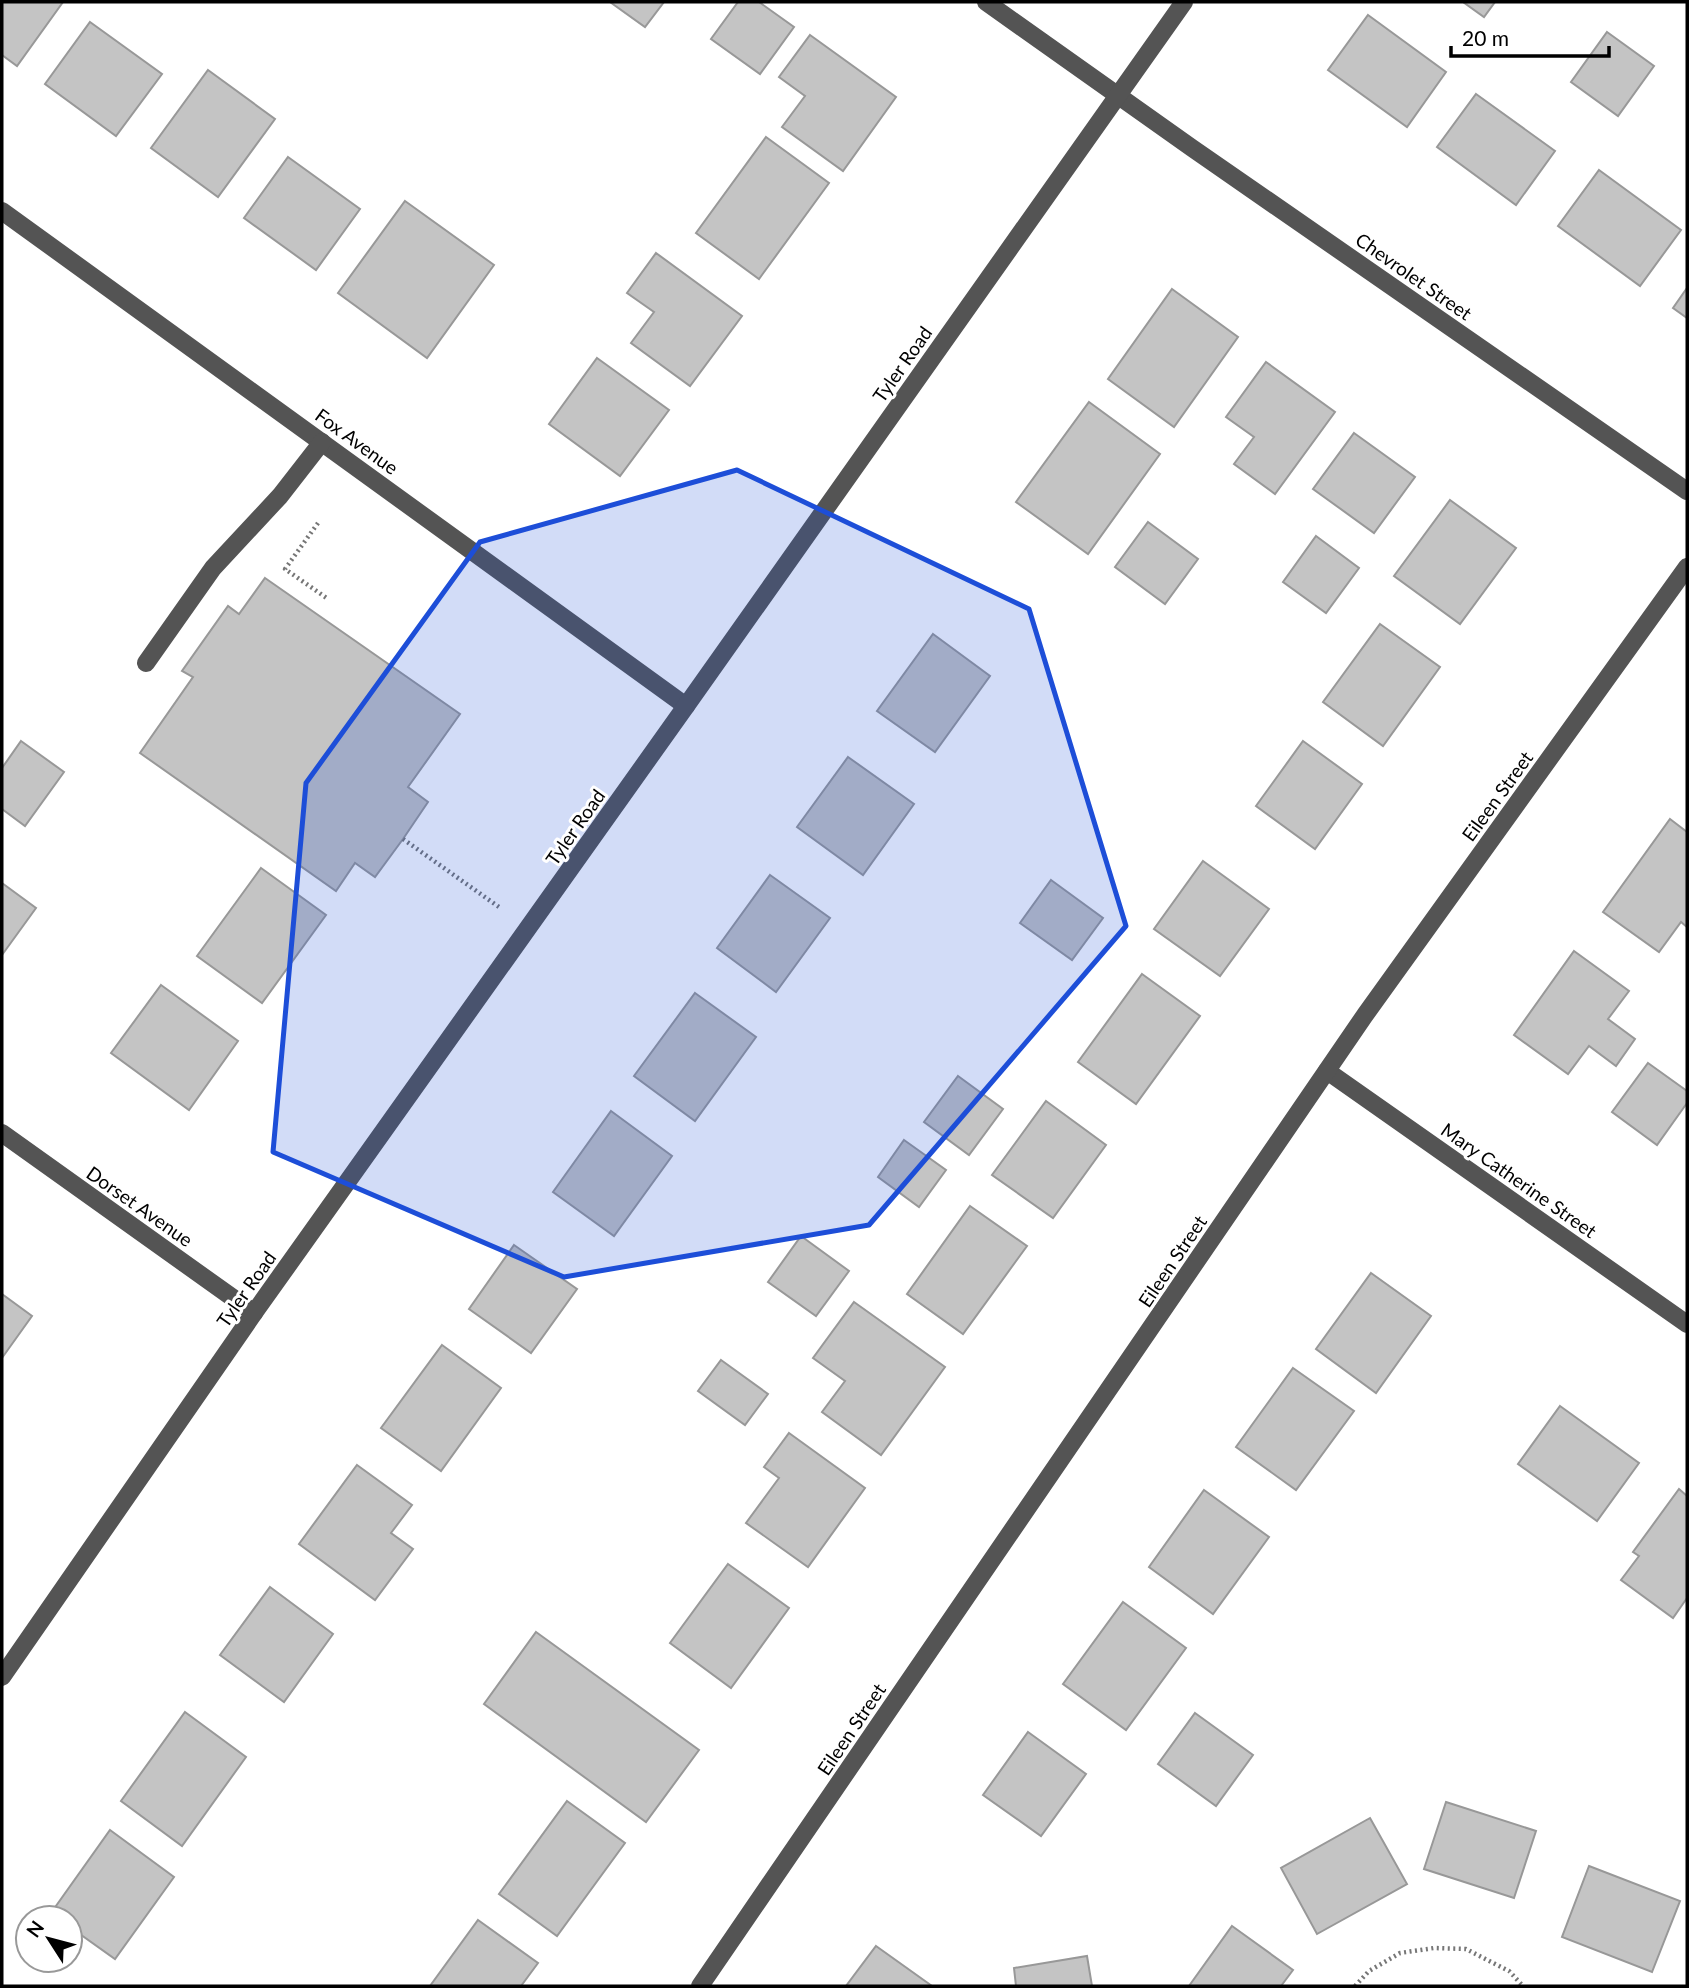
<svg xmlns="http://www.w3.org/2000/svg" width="1689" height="1988" viewBox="0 0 1689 1988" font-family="Lato,sans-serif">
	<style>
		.building { fill: #c4c4c4; stroke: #989898; stroke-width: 2 }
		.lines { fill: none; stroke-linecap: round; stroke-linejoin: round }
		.path { stroke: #767676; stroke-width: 4.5; stroke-dasharray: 2 3.5; stroke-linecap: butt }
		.minor { stroke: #545454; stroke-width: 18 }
		.marked { fill: #1d4ed8; fill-opacity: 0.2; stroke: #1d4ed8; stroke-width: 5; stroke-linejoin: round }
		.labels { text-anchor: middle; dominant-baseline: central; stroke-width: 6; stroke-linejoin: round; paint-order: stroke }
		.street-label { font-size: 19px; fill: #000; stroke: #fff }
	</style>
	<rect width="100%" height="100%" fill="#fff"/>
	<g class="building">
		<path d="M 2,2 L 63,2 L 17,66 L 2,55 Z"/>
		<path d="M 610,2 L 664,2 L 645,27 Z"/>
		<path d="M 738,2 L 759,2 L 794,27 L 760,74 L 711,39 Z"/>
		<path d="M 1463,2 L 1495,2 L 1484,17 Z"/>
		<path d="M 1368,15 L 1446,72 L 1407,127 L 1328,70 Z"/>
		<path d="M 90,22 L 162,74 L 116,136 L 45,84 Z"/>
		<path d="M 1607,32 L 1654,66 L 1618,116 L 1571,82 Z"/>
		<path d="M 810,35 L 896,97 L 843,171 L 782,127 L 805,96 L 779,77 Z"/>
		<path d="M 208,70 L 275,119 L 218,197 L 151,148 Z"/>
		<path d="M 1476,94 L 1555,151 L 1516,205 L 1437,147 Z"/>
		<path d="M 766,137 L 829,183 L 759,279 L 696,233 Z"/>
		<path d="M 288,157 L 360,209 L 316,270 L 244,218 Z"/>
		<path d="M 1599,170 L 1681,230 L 1640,286 L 1558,226 Z"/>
		<path d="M 405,201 L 494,265 L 427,358 L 338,293 Z"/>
		<path d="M 656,253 L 742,316 L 690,386 L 631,343 L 654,312 L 627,293 Z"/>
		<path d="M 1687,288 L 1687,318 L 1673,308 Z"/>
		<path d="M 1172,289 L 1238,337 L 1174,427 L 1108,379 Z"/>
		<path d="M 597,358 L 669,410 L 620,476 L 549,424 Z"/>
		<path d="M 1266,362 L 1335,412 L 1275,494 L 1234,464 L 1254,437 L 1226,417 Z"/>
		<path d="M 1089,402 L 1160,454 L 1088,554 L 1016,502 Z"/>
		<path d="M 1354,433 L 1415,477 L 1374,533 L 1313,489 Z"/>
		<path d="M 1450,500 L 1516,548 L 1460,624 L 1394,576 Z"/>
		<path d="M 1148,522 L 1198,559 L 1165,604 L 1115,567 Z"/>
		<path d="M 1316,536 L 1359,568 L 1326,613 L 1283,582 Z"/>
		<path d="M 265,578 L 460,714 L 408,787 L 428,802 L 403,839 L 375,877 L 355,863 L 336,891 L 140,753 L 193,677 L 182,671 L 228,606 L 239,614 Z"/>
		<path d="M 1380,624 L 1440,667 L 1383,746 L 1323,702 Z"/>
		<path d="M 933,634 L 990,676 L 935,752 L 877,711 Z"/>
		<path d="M 21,741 L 64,772 L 25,826 L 2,809 L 2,768 Z"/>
		<path d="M 1303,741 L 1362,784 L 1315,849 L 1256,806 Z"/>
		<path d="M 848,757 L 914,804 L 863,875 L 797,827 Z"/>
		<path d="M 1670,819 L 1687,832 L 1687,927 L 1681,922 L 1659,952 L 1603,912 Z"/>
		<path d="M 1203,861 L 1269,909 L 1220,976 L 1154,929 Z"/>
		<path d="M 261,868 L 326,915 L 262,1003 L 197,956 Z"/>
		<path d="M 770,875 L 830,918 L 776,992 L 717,948 Z"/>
		<path d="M 1051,880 L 1103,918 L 1072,960 L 1020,923 Z"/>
		<path d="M 2,883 L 36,908 L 2,955 Z"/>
		<path d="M 1574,951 L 1629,991 L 1608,1019 L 1635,1039 L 1616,1066 L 1589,1046 L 1568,1074 L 1514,1035 Z"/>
		<path d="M 1142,974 L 1200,1016 L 1136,1104 L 1078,1062 Z"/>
		<path d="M 161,985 L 238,1041 L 189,1110 L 111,1053 Z"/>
		<path d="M 695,993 L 756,1037 L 695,1121 L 634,1076 Z"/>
		<path d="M 1648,1063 L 1687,1091 L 1687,1103 L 1657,1145 L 1612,1112 Z"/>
		<path d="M 958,1076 L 1003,1109 L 969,1155 L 924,1122 Z"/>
		<path d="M 1046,1101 L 1106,1145 L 1053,1218 L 992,1175 Z"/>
		<path d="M 611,1111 L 672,1156 L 614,1236 L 553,1192 Z"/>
		<path d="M 904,1140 L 946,1170 L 919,1207 L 878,1177 Z"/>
		<path d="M 970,1206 L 1027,1246 L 963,1334 L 907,1294 Z"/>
		<path d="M 801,1236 L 849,1271 L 816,1316 L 768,1282 Z"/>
		<path d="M 514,1245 L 577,1289 L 531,1353 L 469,1309 Z"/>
		<path d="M 1371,1273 L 1431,1316 L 1376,1393 L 1316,1349 Z"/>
		<path d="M 2,1294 L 32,1316 L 2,1358 Z"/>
		<path d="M 854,1302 L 945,1367 L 881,1455 L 822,1412 L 845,1381 L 813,1358 Z"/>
		<path d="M 442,1345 L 501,1388 L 441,1471 L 381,1428 Z"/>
		<path d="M 721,1360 L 768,1394 L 745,1425 L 698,1391 Z"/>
		<path d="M 1293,1368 L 1354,1411 L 1296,1490 L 1236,1447 Z"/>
		<path d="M 1560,1406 L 1639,1463 L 1597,1521 L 1518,1464 Z"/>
		<path d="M 789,1433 L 865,1488 L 808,1567 L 746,1523 L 779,1478 L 764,1467 Z"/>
		<path d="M 357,1465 L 412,1505 L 391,1533 L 413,1549 L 375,1600 L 299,1544 Z"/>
		<path d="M 1679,1489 L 1687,1496 L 1687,1598 L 1673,1618 L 1621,1580 L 1639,1556 L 1633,1552 Z"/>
		<path d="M 1204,1490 L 1269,1537 L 1213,1614 L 1149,1567 Z"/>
		<path d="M 728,1564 L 789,1608 L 731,1688 L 670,1643 Z"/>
		<path d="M 270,1587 L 333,1634 L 284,1702 L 220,1655 Z"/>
		<path d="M 1123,1602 L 1186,1648 L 1126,1730 L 1063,1684 Z"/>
		<path d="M 536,1632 L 699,1750 L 646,1822 L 484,1704 Z"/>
		<path d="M 185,1712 L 246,1757 L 182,1846 L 121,1801 Z"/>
		<path d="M 1195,1713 L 1253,1755 L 1216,1806 L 1158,1764 Z"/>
		<path d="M 1028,1732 L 1086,1774 L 1041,1836 L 983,1795 Z"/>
		<path d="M 567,1801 L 625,1843 L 557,1936 L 499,1894 Z"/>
		<path d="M 1446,1802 L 1536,1831 L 1514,1898 L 1424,1869 Z"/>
		<path d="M 1370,1818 L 1407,1884 L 1317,1934 L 1281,1868 Z"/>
		<path d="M 110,1830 L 174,1877 L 115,1959 L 70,1927 L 70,1918 L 58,1918 L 51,1913 Z"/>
		<path d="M 1589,1866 L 1680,1901 L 1652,1972 L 1562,1937 Z"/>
		<path d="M 478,1920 L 538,1963 L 521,1986 L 430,1986 Z"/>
		<path d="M 1232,1926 L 1293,1970 L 1281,1986 L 1189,1986 Z"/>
		<path d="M 876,1946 L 932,1986 L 846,1986 Z"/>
		<path d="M 1087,1956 L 1092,1986 L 1016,1986 L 1014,1968 Z"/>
	</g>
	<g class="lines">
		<g class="path">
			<path d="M 318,523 L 285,569 L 328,599"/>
			<path d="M 403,839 L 499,907"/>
			<path d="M 1355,1986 L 1369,1971 L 1400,1953 L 1434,1948 L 1466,1949 L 1509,1971 L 1523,1986"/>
		</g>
		<g class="minor">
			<path d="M 986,2 L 1192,148 L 1687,491"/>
			<path d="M 2,211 L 686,706"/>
			<path d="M 146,663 L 213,568 L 280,496 L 322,442"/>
			<path d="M 1327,1071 L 1687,1324"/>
			<path d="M 2,1133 L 254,1313"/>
			<path d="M 2,1677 L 254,1313 L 686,706 L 1184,2"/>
			<path d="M 700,1986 L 1365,1015 L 1687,567"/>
		</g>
	</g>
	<path class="marked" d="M 737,470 L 1029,609 L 1126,926 L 869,1225 L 564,1277 L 273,1152 L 306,783 L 480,542 Z"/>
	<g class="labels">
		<g class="street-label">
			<text transform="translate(1414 276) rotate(35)">Chevrolet Street</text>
			<text transform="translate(902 364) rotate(-55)">Tyler Road</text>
			<text transform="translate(357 441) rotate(36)">Fox Avenue</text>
			<text transform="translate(1497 796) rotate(-54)">Eileen Street</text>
			<text transform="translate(575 827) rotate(-55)">Tyler Road</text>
			<text transform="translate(1519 1180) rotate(35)">Mary Catherine Street</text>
			<text transform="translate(140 1206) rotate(35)">Dorset Avenue</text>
			<text transform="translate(1172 1261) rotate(-56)">Eileen Street</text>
			<text transform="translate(246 1289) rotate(-55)">Tyler Road</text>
			<text transform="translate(851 1729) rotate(-56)">Eileen Street</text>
		</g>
	</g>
	<rect width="1689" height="1988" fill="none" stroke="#000000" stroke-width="7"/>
	<g transform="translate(49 1939) rotate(306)"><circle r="33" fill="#ffffff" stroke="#999999" stroke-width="2"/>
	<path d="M0-5L12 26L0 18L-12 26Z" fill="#000000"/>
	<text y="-10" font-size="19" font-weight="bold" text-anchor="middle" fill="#000000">N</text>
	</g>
	<path d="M1451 46v10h158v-10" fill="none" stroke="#000000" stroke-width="3.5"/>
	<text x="1462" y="46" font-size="21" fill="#000000" stroke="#ffffff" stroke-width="5" paint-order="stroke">20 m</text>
</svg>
